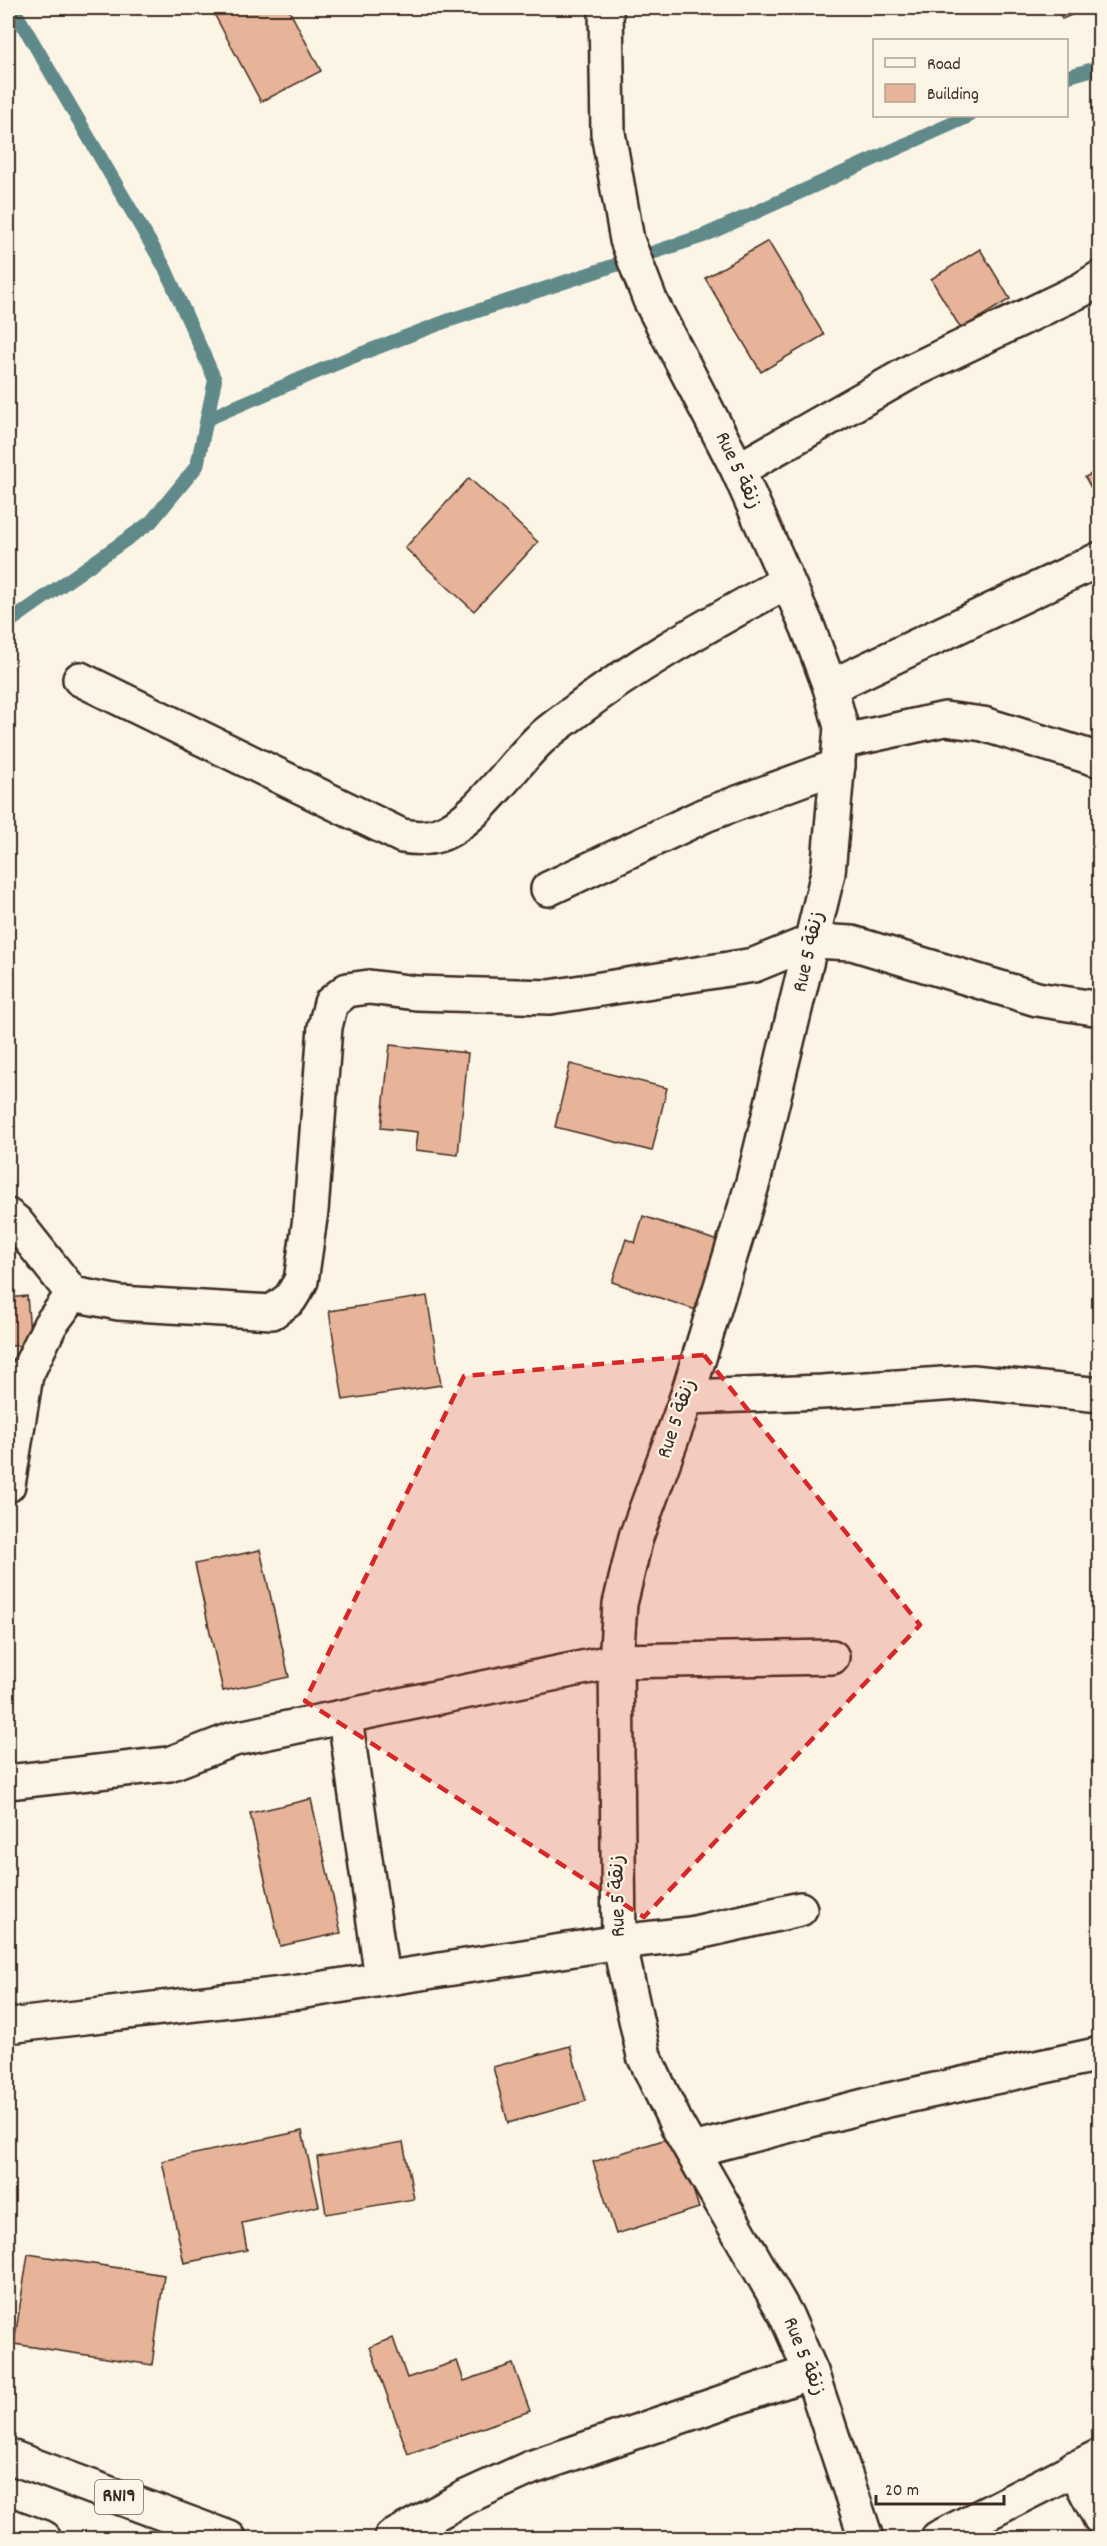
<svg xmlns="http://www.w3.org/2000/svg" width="1107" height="2546" viewBox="0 0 1107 2546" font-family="Dekko,'Playpen Sans Arabic',sans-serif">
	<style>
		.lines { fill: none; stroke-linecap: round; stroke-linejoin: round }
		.stream { stroke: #60898a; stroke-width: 14 }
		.building { fill: #e7b399; stroke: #3b2a1e; stroke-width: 1.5 }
		.minor-casing { stroke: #3b2a1e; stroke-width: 38 }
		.highway-casing { stroke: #3b2a1e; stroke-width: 38 }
		.minor { stroke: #fcf5e5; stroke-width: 33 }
		.highway { stroke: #fcf5e5; stroke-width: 33 }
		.marked { fill: #d62828; fill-opacity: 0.2; stroke: #d62828; stroke-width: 4.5; stroke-dasharray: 12 8; stroke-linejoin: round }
		.labels { text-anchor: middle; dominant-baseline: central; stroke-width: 4.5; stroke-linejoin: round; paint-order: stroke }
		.shield { fill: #fcf5e5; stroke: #75675a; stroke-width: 1.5 }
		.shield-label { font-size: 20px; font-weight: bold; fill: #3b2a1e }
		.street-label { font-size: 21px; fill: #3b2a1e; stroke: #fcf5e5 }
	</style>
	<rect width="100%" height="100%" fill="#fcf5e5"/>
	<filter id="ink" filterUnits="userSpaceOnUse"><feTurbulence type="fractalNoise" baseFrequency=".0167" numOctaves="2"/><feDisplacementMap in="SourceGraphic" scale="12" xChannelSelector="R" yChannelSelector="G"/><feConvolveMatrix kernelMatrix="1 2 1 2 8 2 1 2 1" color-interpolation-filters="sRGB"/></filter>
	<g filter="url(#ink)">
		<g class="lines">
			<g class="stream">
				<path d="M 1066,77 L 1100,67"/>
				<path d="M 207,419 L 347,359 L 447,321 L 703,236 L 969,116"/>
				<path d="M 8,623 L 151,522 L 197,466 L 215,380 L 165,268 L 13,8"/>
			</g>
		</g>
		<g class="building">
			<path d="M 211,8 L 288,8 L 321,71 L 261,102 Z"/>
			<path d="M 1057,8 L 1088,8 L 1062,19 Z"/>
			<path d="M 768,241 L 824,335 L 761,372 L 705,278 Z"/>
			<path d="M 980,249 L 1010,299 L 961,329 L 931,279 Z"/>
			<path d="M 1100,470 L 1100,504 L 1085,477 Z"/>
			<path d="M 469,478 L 538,542 L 474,611 L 405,548 Z"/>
			<path d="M 390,1045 L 468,1053 L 458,1155 L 416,1150 L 418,1132 L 381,1128 Z"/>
			<path d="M 570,1064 L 667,1088 L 652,1151 L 555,1127 Z"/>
			<path d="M 643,1216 L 724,1243 L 702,1312 L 612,1282 L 626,1239 L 635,1243 Z"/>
			<path d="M 27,1296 L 31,1345 L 8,1346 L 8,1298 Z"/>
			<path d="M 427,1296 L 441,1385 L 343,1400 L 329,1311 Z"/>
			<path d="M 260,1550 L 289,1677 L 223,1691 L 195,1564 Z"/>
			<path d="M 311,1799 L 341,1933 L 280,1946 L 250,1813 Z"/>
			<path d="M 570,2046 L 586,2101 L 508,2123 L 493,2067 Z"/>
			<path d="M 302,2131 L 319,2206 L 242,2223 L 247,2250 L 184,2263 L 162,2161 Z"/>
			<path d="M 676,2136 L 699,2208 L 616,2234 L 593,2162 Z"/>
			<path d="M 403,2142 L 414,2199 L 326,2214 L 317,2157 Z"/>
			<path d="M 28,2254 L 164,2275 L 152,2365 L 14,2344 Z"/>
			<path d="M 393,2338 L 407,2378 L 457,2361 L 464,2381 L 513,2364 L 530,2411 L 408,2454 L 370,2347 Z"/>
		</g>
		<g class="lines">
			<defs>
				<g id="minor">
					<path d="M 606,8 L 608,133 L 627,240 L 650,300 L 738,470 L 808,628 L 830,687 L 841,727 L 828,873 L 753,1182 L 687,1397 L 636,1537 L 620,1604 L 616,1661 L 619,1942 L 644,2056 L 677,2125 L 786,2315 L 811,2372 L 866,2538"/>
					<path d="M 738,470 L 912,371 L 1081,290 L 1100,278"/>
					<path d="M 80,679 L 402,836 C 414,838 426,839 438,835 C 475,823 511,766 540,739 C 551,729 564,720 576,711 C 642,660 714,622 786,582"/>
					<path d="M 830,687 L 1100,559"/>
					<path d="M 840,742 L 945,719 L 983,724 L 1100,760"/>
					<path d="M 548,889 L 705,815 L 838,766"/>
					<path d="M 8,1216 L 16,1222 L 73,1294 L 119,1303 L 272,1312 L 290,1299 L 301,1281 L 311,1211 L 325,1027 L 331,1003 L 347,990 L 369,987 L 416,993 L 550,997 L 754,965 L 813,941 L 852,943 L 1037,999 L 1100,1009"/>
					<path d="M 687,1397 L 822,1392 L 973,1382 L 1100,1395"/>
					<path d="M 8,1485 L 26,1375 L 50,1325 L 73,1294"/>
					<path d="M 345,1718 L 382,1978"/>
					<path d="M 8,1782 L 169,1764 L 234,1739 L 616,1661 L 832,1657"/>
					<path d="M 8,2026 L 299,1992 L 619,1942 L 690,1934 L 800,1909"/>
					<path d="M 693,2150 L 884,2101 L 1100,2054"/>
					<path d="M 1074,2468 L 1100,2518"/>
					<path d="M 391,2538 L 466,2497 L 530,2468 L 811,2372"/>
					<path d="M 938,2538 L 1100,2456"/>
				</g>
				<g id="highway">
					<path d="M 8,2456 L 229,2538"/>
					<path d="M 8,2525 L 44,2538"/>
				</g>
			</defs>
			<use href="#minor" class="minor-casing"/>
			<use href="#highway" class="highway-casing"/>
			<use href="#minor" class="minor"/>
			<use href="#highway" class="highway"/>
		</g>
	</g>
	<path class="marked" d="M 704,1355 L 920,1625 L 644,1917 L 305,1701 L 464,1376 Z"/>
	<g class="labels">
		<rect class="shield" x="95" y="2480" width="48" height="34" rx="4.5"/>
		<g class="shield-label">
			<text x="119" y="2497">RN19</text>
		</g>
		<g class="street-label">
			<text transform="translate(737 471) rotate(65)">Rue 5 زنقة</text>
			<text transform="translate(810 952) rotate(-77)">Rue 5 زنقة</text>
			<text transform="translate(678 1419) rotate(-71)">Rue 5 زنقة</text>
			<text transform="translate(619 1896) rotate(-91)">Rue 5 زنقة</text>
			<text transform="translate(803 2357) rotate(68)">Rue 5 زنقة</text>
		</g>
	</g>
	<rect width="1107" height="2546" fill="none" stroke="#fcf5e5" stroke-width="30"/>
	<rect x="15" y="15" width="1077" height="2516" fill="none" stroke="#3b2a1e" stroke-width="2" filter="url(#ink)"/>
	<rect x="873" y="39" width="195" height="78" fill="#fcf5e5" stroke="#afa495" stroke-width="1.5"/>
	<rect x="885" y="58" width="30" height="9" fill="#fcf5e5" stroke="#afa495" stroke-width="1.5"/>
	<text x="927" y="69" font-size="18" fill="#3b2a1e">Road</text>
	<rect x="885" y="84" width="30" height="18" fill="#e7b399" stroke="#afa495" stroke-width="1.5"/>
	<text x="927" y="99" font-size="18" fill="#3b2a1e">Building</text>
	<path d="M876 2495v9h128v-9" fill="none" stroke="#3b2a1e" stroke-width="3"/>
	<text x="885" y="2495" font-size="18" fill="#3b2a1e" stroke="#fcf5e5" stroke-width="4.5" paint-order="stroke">20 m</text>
</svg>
